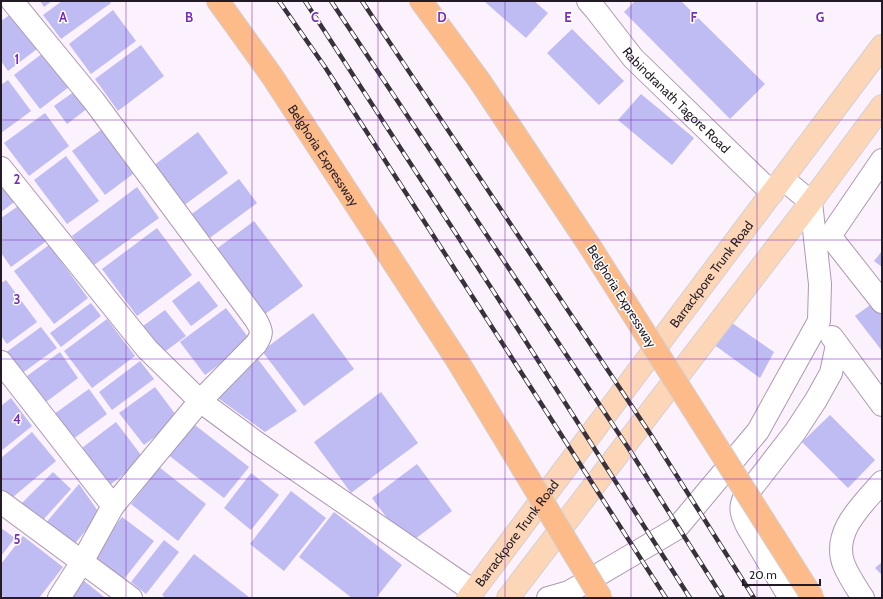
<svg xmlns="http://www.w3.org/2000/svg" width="883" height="599" viewBox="0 0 883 599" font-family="Cabin,sans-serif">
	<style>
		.building { fill: #bebcf2 }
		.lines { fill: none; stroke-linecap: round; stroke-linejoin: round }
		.minor-casing { stroke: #ad98b1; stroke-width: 24 }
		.major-casing { stroke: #d3d1d3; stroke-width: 24 }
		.highway-casing { stroke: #d3d1d3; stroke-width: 24 }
		.minor { stroke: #fff; stroke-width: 22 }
		.major { stroke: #fdd6b8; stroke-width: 22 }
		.highway { stroke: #fcbb89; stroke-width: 22 }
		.rail-casing { stroke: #39313b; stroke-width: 4.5 }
		.rail { stroke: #fff; stroke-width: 3; stroke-dasharray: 9; stroke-linecap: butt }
		.highway-bridge-casing { stroke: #d3d1d3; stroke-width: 24; stroke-linecap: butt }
		.highway-bridge { stroke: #fcbb89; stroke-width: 22 }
		.grid { fill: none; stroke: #7b2cbf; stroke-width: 1; stroke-opacity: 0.55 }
		.labels { text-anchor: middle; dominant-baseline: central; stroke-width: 3; stroke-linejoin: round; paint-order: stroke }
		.street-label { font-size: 13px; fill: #231b25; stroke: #fff }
		.grid-label { font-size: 13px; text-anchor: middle; font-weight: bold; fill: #7b2cbf; stroke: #fff; stroke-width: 3; stroke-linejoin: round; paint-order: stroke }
	</style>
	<rect width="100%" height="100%" fill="#fbf2fd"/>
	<g class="building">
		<path d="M 40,1 L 52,1 L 44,7 Z"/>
		<path d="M 62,1 L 109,1 L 111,3 L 61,39 L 43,15 Z"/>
		<path d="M 484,1 L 534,1 L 548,13 L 526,38 Z"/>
		<path d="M 635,1 L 681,1 L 765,84 L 730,119 L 624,12 Z"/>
		<path d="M 113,10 L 136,41 L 91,74 L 69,44 Z"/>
		<path d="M 11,14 L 37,49 L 8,71 L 1,61 L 1,21 Z"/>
		<path d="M 572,29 L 624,81 L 599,105 L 547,53 Z"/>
		<path d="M 141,45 L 164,76 L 118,111 L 95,79 Z"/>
		<path d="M 43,53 L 69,87 L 40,109 L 14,75 Z"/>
		<path d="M 8,80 L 31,111 L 1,133 L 1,85 Z"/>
		<path d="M 75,91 L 88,108 L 67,124 L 54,106 Z"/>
		<path d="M 641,94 L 694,138 L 672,165 L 618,120 Z"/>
		<path d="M 45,113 L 69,146 L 29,176 L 4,143 Z"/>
		<path d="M 101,130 L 133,174 L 105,195 L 72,151 Z"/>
		<path d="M 198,132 L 228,173 L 183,206 L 153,166 Z"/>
		<path d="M 66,156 L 99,201 L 67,224 L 34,180 Z"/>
		<path d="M 1,178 L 17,200 L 1,212 Z"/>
		<path d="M 239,179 L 257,203 L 207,240 L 189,216 Z"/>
		<path d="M 137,187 L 159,218 L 94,265 L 72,236 Z"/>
		<path d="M 21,204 L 48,240 L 11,267 L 1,253 L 1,218 Z"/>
		<path d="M 254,221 L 303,286 L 264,315 L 215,250 Z"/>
		<path d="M 157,228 L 192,275 L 137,316 L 102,269 Z"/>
		<path d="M 49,245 L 88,298 L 54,324 L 14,271 Z"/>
		<path d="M 882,251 L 882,267 L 874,261 Z"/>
		<path d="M 6,280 L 37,322 L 7,344 L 1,336 L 1,283 Z"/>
		<path d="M 199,281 L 218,306 L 191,326 L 172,301 Z"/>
		<path d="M 877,300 L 882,306 L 882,351 L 855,316 Z"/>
		<path d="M 91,303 L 101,316 L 61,347 L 50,333 Z"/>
		<path d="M 226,308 L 251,341 L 205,375 L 180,342 Z"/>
		<path d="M 165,310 L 186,336 L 163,353 L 143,326 Z"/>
		<path d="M 313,313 L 354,369 L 304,406 L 262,351 Z"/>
		<path d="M 107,319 L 135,356 L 92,388 L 64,351 Z"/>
		<path d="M 732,323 L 774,352 L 760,378 L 713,344 Z"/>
		<path d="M 41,327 L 57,348 L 21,374 L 5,353 Z"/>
		<path d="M 60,352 L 78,378 L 46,402 L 27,376 Z"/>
		<path d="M 257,358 L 297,411 L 265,432 L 211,393 Z"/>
		<path d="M 140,361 L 154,379 L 112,410 L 99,392 Z"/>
		<path d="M 155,387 L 179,419 L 144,445 L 119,413 Z"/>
		<path d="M 89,389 L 107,414 L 73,439 L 54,414 Z"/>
		<path d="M 381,392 L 418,443 L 351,493 L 314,442 Z"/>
		<path d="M 11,398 L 32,426 L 1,451 L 1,406 Z"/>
		<path d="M 830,415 L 875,460 L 848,488 L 802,442 Z"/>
		<path d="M 116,422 L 144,459 L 106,488 L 78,451 Z"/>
		<path d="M 191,422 L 249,467 L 224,498 L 167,454 Z"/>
		<path d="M 32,432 L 56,461 L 7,502 L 1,495 L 1,458 Z"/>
		<path d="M 417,464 L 452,511 L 407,545 L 372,498 Z"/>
		<path d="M 159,467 L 206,504 L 178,541 L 131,504 Z"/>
		<path d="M 53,472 L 71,489 L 43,520 L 20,505 Z"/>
		<path d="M 251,473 L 279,495 L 251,530 L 224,508 Z"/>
		<path d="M 79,484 L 100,514 L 71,548 L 44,525 Z"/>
		<path d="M 291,491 L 326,518 L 284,571 L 250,544 Z"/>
		<path d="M 334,512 L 402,565 L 376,598 L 352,598 L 299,557 Z"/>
		<path d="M 122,517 L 154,541 L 124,579 L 93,555 Z"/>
		<path d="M 1,528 L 15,538 L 1,556 Z"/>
		<path d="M 23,536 L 63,567 L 39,598 L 5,598 L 1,595 L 1,564 Z"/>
		<path d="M 164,540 L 179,552 L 146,594 L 131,582 Z"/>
		<path d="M 194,554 L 250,598 L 166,598 L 162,595 Z"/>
		<path d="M 882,562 L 882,575 L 875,568 Z"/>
		<path d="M 83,580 L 104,597 L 104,598 L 70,598 Z"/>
	</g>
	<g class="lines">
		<defs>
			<g id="minor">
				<path d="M 12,1 L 94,101 L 256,320 C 262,331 263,333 256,344 L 200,401 L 113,506 L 82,562 L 59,598"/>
				<path id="s1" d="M 588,1 L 595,9 L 633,58 L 772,193"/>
				<path d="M 882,160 L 830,236 L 882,302"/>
				<path d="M 1,168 L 147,349 L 200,401 L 257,443 L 473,591"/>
				<path d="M 832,337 L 882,405"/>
				<path d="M 1,362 L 113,506"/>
				<path d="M 1,502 L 131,598"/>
				<path d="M 548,598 L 569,592 L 676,529 L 758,431 L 819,321 L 820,284 L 811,202 L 783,179"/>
				<path d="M 790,598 L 747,526 C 742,515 739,509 744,498 L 795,432 L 816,400 L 831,373 L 837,345"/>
				<path d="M 863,598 C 856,587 849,577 844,565 C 831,532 863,504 882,482"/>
			</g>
			<g id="major">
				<path id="s2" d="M 468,598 L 882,46"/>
				<path d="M 508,598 L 811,202 L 882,106"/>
			</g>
			<g id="highway">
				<path id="s3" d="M 218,1 L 272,76 L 457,360"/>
				<path d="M 421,1 L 479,80 L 591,248"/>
			</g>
		</defs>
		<use href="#minor" class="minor-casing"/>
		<use href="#major" class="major-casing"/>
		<use href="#highway" class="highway-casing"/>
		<use href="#minor" class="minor"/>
		<use href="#major" class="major"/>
		<use href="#highway" class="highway"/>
		<defs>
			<g id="rail">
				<path d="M 279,1 L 325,67 L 666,598"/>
				<path d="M 305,1 L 523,337 L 690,598"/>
				<path d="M 331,1 L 629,449 L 723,598"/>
				<path d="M 362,1 L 651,435 L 754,598"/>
			</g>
		</defs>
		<use href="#rail" class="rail-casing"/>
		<use href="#rail" class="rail"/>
		<defs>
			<g id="highway-bridge">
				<path d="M 591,248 L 813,598"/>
				<path d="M 457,360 L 601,598"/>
			</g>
		</defs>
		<use href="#highway-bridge" class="highway-bridge-casing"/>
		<use href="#highway-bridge" class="highway-bridge"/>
	</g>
	<path class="grid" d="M 126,1 L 126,598M 252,1 L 252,598M 378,1 L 378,598M 505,1 L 505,598M 631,1 L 631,598M 757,1 L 757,598M 1,120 L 882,120M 1,240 L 882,240M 1,359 L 882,359M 1,479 L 882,479"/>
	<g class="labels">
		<g class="street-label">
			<text stroke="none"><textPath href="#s1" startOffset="133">Rabindranath Tagore Road</textPath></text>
			<text stroke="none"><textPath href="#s3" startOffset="187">Belghoria Expressway</textPath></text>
			<text stroke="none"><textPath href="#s2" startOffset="405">Barrackpore Trunk Road</textPath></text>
			<text transform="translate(622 296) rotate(58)">Belghoria Expressway</text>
			<text stroke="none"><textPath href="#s2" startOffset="81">Barrackpore Trunk Road</textPath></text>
		</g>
	</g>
	<g class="grid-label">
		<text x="63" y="22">A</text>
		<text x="189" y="22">B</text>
		<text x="315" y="22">C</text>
		<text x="442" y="22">D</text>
		<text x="568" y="22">E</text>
		<text x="694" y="22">F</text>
		<text x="820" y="22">G</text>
		<text x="17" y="64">1</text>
		<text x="17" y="184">2</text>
		<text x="17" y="304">3</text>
		<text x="17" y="424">4</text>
		<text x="17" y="544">5</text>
	</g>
	<rect width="883" height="599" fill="none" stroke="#231b25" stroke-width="4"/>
	<path d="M743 579v6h77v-6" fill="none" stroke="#231b25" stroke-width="2"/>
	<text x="749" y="579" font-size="12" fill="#231b25" stroke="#ffffff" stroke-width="3" paint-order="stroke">20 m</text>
</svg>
